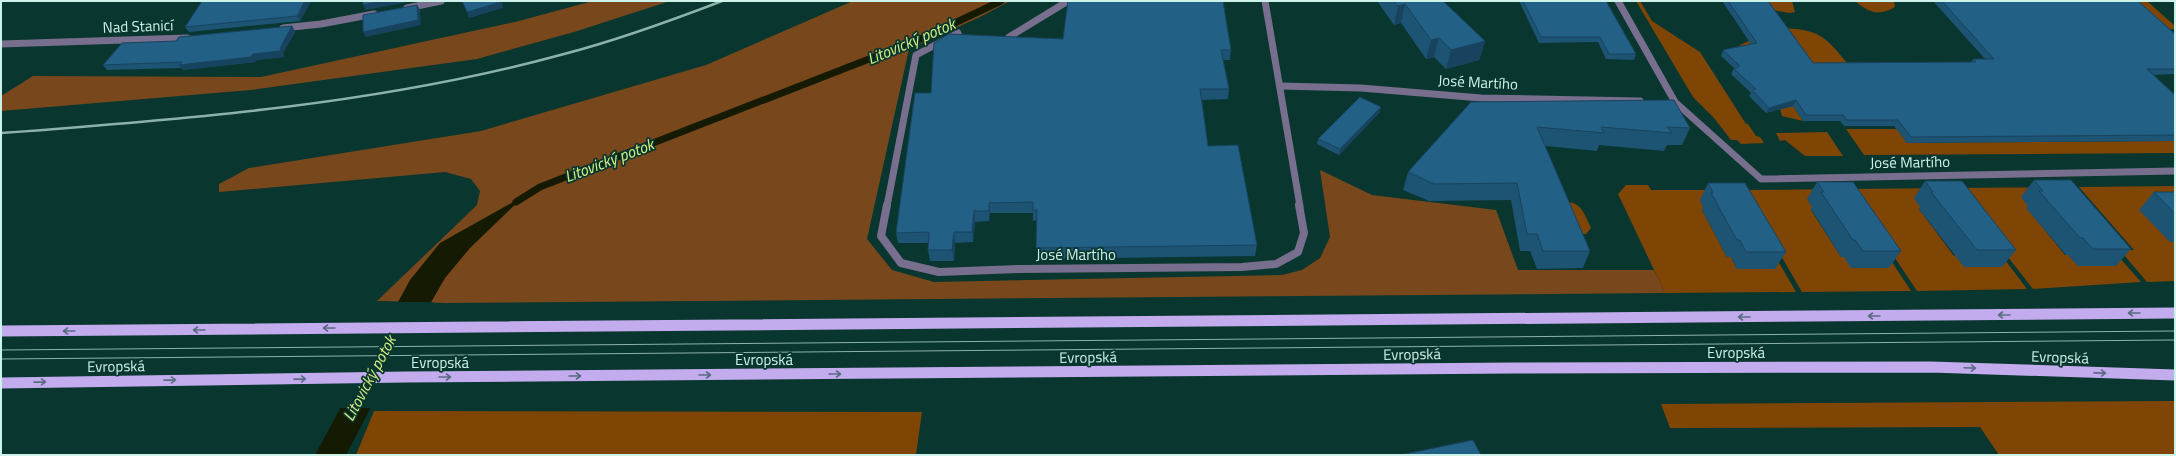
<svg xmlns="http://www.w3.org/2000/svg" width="2176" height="456" viewBox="0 0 2176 456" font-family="'Titillium Web',sans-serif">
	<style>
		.green { fill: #7e4505 }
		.forest { fill: #78481c }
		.water { fill: #151a02 }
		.pier { fill: #09362f }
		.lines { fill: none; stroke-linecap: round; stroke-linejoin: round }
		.stream { stroke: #151a02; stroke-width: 7 }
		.street-far1 { stroke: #786e8d; stroke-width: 7 }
		.street { stroke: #786e8d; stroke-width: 8 }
		.primary { stroke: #c2aced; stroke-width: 11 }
		.tram { stroke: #8cb3ab; stroke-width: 1 }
		.rail { stroke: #8cb3ab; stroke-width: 2.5 }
		.wall { fill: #1d5373 }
		.shaded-wall { fill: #18435e }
		.building { fill: #226086; stroke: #18435e }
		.oneway { stroke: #5c6b84 }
		.labels { text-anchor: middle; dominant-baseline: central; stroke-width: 3.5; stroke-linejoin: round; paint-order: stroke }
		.street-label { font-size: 15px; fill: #cdf2e9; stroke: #09362f }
		.water-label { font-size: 16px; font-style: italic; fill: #d8f182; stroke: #09362f }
	</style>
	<rect width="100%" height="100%" fill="#09362f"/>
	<g class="green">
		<path d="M 1636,1 L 1640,1 L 1652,21 L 1700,52 L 1746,124 L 1748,124 L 1756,136 L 1760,137 L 1764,143 L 1741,144 L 1737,140 L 1731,140 L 1714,118 L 1693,97 Z"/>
		<path d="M 1762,1 L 1792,1 L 1795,12 L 1790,13 L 1767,9 Z"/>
		<path d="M 1855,1 L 1894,1 L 1895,7 C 1878,17 1868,12 1855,1 Z"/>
		<path d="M 2127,1 L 2147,1 L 2175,26 L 2175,29 L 2159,29 Z"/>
		<path d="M 1780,28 C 1818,29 1824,35 1847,63 L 1810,69 Z"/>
		<path d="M 1749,41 L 1803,121 L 1782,116 L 1779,104 L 1742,48 L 1740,45 Z"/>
		<path d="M 1846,129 L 1897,129 L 1907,143 L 2175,141 L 2175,153 L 1864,155 Z"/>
		<path d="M 1827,132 L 1843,156 L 1805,156 L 1785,140 L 1780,141 L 1776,133 Z"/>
		<path d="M 1626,185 L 1648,185 L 1651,190 L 1737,190 L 1702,210 L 1727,257 L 1731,257 L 1737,269 L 1764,237 L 1796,292 L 1665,293 L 1618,194 Z"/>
		<path d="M 2175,186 L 2175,210 L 2170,242 L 2175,242 L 2175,281 L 2147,282 L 2124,255 L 2127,250 L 2134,250 L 2079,187 Z"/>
		<path d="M 2075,187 L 2027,208 L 2065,255 L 2102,238 L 2141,282 L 2033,289 L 1954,188 Z"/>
		<path d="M 1949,188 L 1919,209 L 1954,256 L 1987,236 L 2027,289 L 1917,291 L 1849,189 Z"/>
		<path d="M 1843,189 L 1811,210 L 1841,257 L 1875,236 L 1911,291 L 1802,292 L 1743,190 Z"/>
		<path d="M 1555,201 C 1580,201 1581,206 1591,228 L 1586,234 L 1569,234 Z"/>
		<path d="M 2175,401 L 2175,455 L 1999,455 L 1980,427 L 1670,428 L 1661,404 Z"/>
		<path d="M 374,411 L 922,412 L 916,455 L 356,455 Z"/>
	</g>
	<g class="forest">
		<path d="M 593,1 L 670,1 L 574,32 L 477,59 L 251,90 L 1,111 L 1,96 L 33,76 L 261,77 L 515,22 Z"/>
		<path d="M 853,1 L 1010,1 L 980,17 L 909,49 L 867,239 L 892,270 L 934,282 L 1282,275 L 1302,270 L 1320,258 L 1330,237 L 1320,170 L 1372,195 L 1496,210 L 1518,270 L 1654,270 L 1665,293 L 446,303 L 384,301 L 377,301 L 477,205 L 480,191 L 471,179 L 445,172 L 219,192 L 219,184 L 249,168 L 481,131 L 706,65 Z"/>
	</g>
	<path class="water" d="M 524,196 L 470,248 L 445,278 L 372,405 L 346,455 L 315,455 L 410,280 L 440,243 Z"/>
	<path class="pier" d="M 395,302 L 433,302 L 373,408 L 338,408 Z"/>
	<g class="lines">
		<path class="stream" d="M 516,202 L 540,187 L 923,38 L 1001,1"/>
		<g class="street-far1">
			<path d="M 1265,1 L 1300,206"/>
			<path d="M 1618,1 L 1675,102 L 1761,179 L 2175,171"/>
			<path d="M 407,8 L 441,1"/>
			<path d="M 283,28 L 321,24 L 374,14"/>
			<path d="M 1009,37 L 1068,1"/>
			<path d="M 1,44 L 187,38"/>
			<path d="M 1280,86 L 1361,88 L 1481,98 L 1640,101"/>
			<path d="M 887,206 L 916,55 L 958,33"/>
		</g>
		<path class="street" d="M 887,205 L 881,236 L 901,263 L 939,272 L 1019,269 L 1242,267 L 1276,264 L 1298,252 L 1304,233 L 1299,205"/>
		<g class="primary">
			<path d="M 1,331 L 2175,313"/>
			<path d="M 1,383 L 406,377 L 1513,368 L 1931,367 L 2175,375"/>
		</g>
		<g class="tram">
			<path d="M 1,350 L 2175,331"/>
			<path d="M 1,359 L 2175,340"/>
		</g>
		<path class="rail" d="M 1,133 C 189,119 382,104 564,54 C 618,40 670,21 722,1"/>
	</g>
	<g class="wall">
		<path d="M 311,1 L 300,21 L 189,32 L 185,27 Z"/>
		<path d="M 1377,1 L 1443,1 L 1485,41 L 1479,60 L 1446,69 L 1434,57 L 1426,59 L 1401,23 L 1394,25 Z"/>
		<path d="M 1519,1 L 1606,1 L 1636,54 L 1634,60 L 1606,59 L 1598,42 L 1539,43 Z"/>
		<path d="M 1722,1 L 1768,1 L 1813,63 L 1971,62 L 1973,59 L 1985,59 L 1933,1 L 2138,1 L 2175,34 L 2175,74 L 2153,75 L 2175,95 L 2175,141 L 1907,143 L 1894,126 L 1844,126 L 1840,121 L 1803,121 L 1793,106 L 1766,113 L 1749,96 L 1751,93 L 1731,74 L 1734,68 L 1721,56 L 1723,50 L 1751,44 Z"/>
		<path d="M 292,26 L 295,32 L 283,53 L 284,57 L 257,60 L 255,62 L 183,70 L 181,68 L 107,70 L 103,65 L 176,41 Z"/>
		<path d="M 934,43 L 1231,50 L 1230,60 L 1223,60 L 1229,89 L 1228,99 L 1202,100 L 1208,146 L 1257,245 L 1255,256 L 1037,259 L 1037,220 L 1033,221 L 1033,213 L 990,213 L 989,221 L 975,222 L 973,242 L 955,243 L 954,261 L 930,261 L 928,250 L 929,243 L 898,243 L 896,233 L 931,93 Z"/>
		<path d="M 1471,102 L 1690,128 L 1682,145 L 1667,145 L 1664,151 L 1599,145 L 1597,151 L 1545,146 L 1590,251 L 1583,268 L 1537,269 L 1530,251 L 1520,251 L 1511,200 L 1429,201 L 1403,190 L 1408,172 Z"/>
		<path d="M 1380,112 L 1339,155 L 1317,144 L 1318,139 Z"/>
		<path d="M 2034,180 L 2131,249 L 2116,266 L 2078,266 L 2068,255 L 2066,255 L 2026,208 L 2028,206 L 2021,197 Z"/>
		<path d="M 1925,181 L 2016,250 L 2002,267 L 1964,267 L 1919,209 L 1920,207 L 1914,198 Z"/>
		<path d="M 1817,182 L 1901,251 L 1889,268 L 1851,268 L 1844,257 L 1841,257 L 1811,209 L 1812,207 L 1807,199 Z"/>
		<path d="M 1708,183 L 1786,252 L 1775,269 L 1737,269 L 1731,257 L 1727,257 L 1702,210 L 1703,207 L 1700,200 Z"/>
		<path d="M 2154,192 L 2175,192 L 2175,242 L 2170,242 L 2139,210 Z"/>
	</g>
	<g class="shaded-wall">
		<path d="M 305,1 L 311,1 L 300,21 L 297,16 Z"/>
		<path d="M 383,1 L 414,1 L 366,10 L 363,5 Z"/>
		<path d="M 500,1 L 502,1 L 503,8 L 469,18 L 467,12 Z"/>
		<path d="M 1405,4 L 1401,23 L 1394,25 L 1398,6 Z"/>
		<path d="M 417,5 L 420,10 L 421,25 L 366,37 L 363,32 Z"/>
		<path d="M 292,26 L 295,32 L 283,53 L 284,57 L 257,60 L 255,62 L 183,70 L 179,65 L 253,54 L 280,48 Z"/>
		<path d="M 1439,38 L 1434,57 L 1426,59 L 1431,40 Z"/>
		<path d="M 1485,41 L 1479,60 L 1446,69 L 1451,50 Z"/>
		<path d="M 1796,100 L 1793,106 L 1766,113 L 1769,108 Z"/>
		<path d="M 1381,107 L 1380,112 L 1339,155 L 1340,149 Z"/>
		<path d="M 989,203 L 990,213 L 989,221 Z"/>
		<path d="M 974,211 L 975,222 L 973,242 L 972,232 Z"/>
		<path d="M 954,232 L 955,243 L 954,261 L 952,250 Z"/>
	</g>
	<g class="building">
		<path d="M 202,1 L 305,1 L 297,16 L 185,27 Z"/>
		<path d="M 363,1 L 383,1 L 363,5 Z"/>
		<path d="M 462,1 L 500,1 L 501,2 L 467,12 Z"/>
		<path d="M 1068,1 L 1223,1 L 1231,50 L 1221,50 L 1229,89 L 1200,89 L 1208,146 L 1238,145 L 1257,245 L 1036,248 L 1037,210 L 1033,210 L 1033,202 L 989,203 L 989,211 L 974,211 L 972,232 L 954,232 L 952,250 L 928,250 L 929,232 L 896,233 L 915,93 L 931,93 L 934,43 L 949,34 L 1063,39 Z"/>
		<path d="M 1394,1 L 1443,1 L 1485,41 L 1451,50 L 1439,38 L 1431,40 L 1405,4 L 1398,6 Z"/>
		<path d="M 1523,1 L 1606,1 L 1636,54 L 1609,54 L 1600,37 L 1541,37 Z"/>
		<path d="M 1728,1 L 1768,1 L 1813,63 L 1976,62 L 1973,59 L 1994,59 L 1942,1 L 2138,1 L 2175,34 L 2175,69 L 2147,69 L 2175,95 L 2175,135 L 1911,137 L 1898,120 L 1847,120 L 1843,115 L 1806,115 L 1796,100 L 1769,108 L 1752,90 L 1756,89 L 1734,69 L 1740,66 L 1723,50 L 1757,43 Z"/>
		<path d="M 417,5 L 418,20 L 363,32 L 363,15 Z"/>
		<path d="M 292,26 L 280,48 L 281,51 L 253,54 L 251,57 L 179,65 L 182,62 L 103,65 L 122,43 L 176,41 L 179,37 Z"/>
		<path d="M 1360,97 L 1381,107 L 1340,149 L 1318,139 Z"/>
		<path d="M 1674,100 L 1690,128 L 1667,127 L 1672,133 L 1601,127 L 1604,133 L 1537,127 L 1590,251 L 1543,251 L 1537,234 L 1527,234 L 1517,183 L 1434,184 L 1408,172 L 1471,102 Z"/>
		<path d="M 2034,180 L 2071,180 L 2131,249 L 2093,249 L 2083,238 L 2080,238 L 2039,191 L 2043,191 Z"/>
		<path d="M 1925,181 L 1962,181 L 2016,250 L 1977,250 L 1931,192 L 1933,192 Z"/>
		<path d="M 1817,182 L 1853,182 L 1901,251 L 1863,251 L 1855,240 L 1853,240 L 1821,192 L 1824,192 Z"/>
		<path d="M 1708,183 L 1745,183 L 1786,252 L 1746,252 L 1740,240 L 1737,240 L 1711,193 L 1713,193 Z"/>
		<path d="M 2154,192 L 2175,192 L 2175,214 Z"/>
		<path d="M 1473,440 L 1481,455 L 1400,455 Z"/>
	</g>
	<defs><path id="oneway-shaft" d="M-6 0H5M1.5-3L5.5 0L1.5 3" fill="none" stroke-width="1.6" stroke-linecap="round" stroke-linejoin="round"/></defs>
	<g class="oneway">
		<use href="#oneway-shaft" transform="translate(2134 313) rotate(180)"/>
		<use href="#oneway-shaft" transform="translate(2004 315) rotate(180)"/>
		<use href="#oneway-shaft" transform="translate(1874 316) rotate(180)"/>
		<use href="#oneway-shaft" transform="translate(1744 317) rotate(180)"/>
		<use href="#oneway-shaft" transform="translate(329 328) rotate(180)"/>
		<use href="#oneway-shaft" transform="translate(199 330) rotate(180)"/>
		<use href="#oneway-shaft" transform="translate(69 331) rotate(180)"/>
		<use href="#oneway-shaft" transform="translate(1970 368) rotate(2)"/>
		<use href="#oneway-shaft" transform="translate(2100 373) rotate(1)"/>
		<use href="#oneway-shaft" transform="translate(835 374)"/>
		<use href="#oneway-shaft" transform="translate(705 375)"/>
		<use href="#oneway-shaft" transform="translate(575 376)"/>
		<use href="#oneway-shaft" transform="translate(445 377)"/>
		<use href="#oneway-shaft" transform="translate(300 379) rotate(-1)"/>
		<use href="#oneway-shaft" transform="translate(170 380) rotate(-1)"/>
		<use href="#oneway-shaft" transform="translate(40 382) rotate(-1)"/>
	</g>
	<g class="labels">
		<g class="street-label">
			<text transform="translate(138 26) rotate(-2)">Nad Stanicí</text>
			<text transform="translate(1478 82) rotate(3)">José Martího</text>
			<text transform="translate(1910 162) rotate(-1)">José Martího</text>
			<text x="1076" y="254">José Martího</text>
			<text x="1736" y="352">Evropská</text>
			<text transform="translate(1412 354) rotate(-1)">Evropská</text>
			<text transform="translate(1088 357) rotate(-1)">Evropská</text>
			<text transform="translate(2060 357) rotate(2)">Evropská</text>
			<text x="764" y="359">Evropská</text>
			<text x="440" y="362">Evropská</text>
			<text transform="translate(116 366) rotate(-1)">Evropská</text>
		</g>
		<g class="water-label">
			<text transform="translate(911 41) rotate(-23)">Litovický potok</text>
			<text transform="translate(609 160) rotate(-21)">Litovický potok</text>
			<text transform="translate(369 378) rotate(-62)">Litovický potok</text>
		</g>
	</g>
	<rect width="2176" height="456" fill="none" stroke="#cdf2e9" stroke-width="4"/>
</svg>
